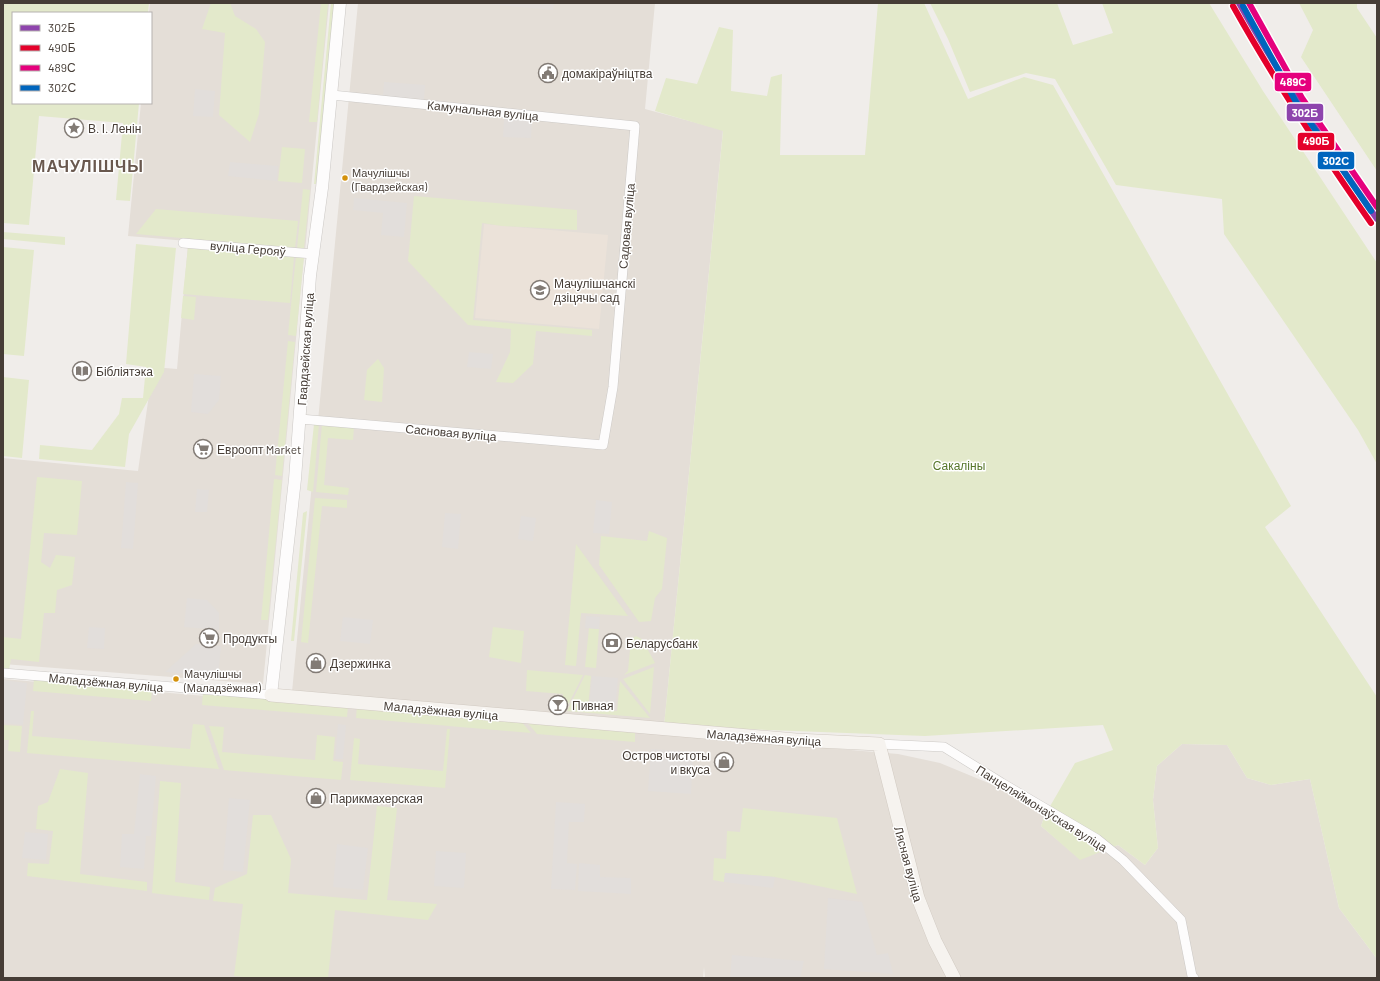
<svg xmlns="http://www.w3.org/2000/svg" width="1380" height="981" viewBox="0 0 1380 981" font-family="Barlow,sans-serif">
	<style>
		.residential { fill: #e4ded7 }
		.industrial { fill: #e3dedb }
		.education { fill: #ebe2d9 }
		.green { fill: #e3e9cb }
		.parking { fill: #e2dedb }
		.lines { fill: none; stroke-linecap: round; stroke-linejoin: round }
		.minor-casing { stroke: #ccc9c6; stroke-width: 10 }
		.tertiary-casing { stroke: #ccc9c6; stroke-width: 13 }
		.secondary-casing { stroke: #d1cac2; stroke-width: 14 }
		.minor { stroke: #fdfcfc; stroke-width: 9 }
		.tertiary { stroke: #fdfcfc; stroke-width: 12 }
		.secondary { stroke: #f6f3ef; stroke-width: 13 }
		.rail-1-casing { stroke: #fff; stroke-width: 9 }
		.rail-2-casing { stroke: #fff; stroke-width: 9 }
		.rail-3-casing { stroke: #fff; stroke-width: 9 }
		.rail-4-casing { stroke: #fff; stroke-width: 9 }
		.rail-1 { stroke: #8e44ad; stroke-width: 6 }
		.rail-2 { stroke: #e4002b; stroke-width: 6 }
		.rail-3 { stroke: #e5007d; stroke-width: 6 }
		.rail-4 { stroke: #0065bd; stroke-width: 6 }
		.bus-dot { fill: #d4910b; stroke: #fff; stroke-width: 1.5 }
		.labels { text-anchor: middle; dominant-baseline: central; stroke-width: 3; stroke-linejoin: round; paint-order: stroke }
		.bus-label { font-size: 11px; fill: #463d36; stroke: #fff; text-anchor: start }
		.poi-label { font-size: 12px; fill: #463d36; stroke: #fff; text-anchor: start }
		.street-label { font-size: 12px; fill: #463d36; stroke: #fff }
		.park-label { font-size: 12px; fill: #56762b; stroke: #fff }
		.district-label { font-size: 16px; font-weight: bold; letter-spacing: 1px; fill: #69584e; stroke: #fff }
		.line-badge { stroke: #fff; stroke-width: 1.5 }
		.badge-label { font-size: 11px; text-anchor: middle; font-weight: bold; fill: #fff }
	</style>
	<rect width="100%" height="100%" fill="#f0edea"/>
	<g class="residential">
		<path d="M 150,3 L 329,3 L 305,251 L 128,236 L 141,103 L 151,103 L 151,13 L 149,13 Z"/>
		<path d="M 358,3 L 655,3 L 645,109 L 723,130 L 664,726 L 292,692 Z"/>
		<path d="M 188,245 L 304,255 L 263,684 L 3,664 L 3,458 L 138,471 L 153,367 L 177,369 Z"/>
		<path d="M 3,679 L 898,754 L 940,763 L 998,787 L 1045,815 L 1041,826 L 1080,859 L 1118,845 L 1145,865 L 1158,848 L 1153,800 L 1157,766 L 1182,744 L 1227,745 L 1247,778 L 1271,785 L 1310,779 L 1339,908 L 1377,959 L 1377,978 L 705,978 L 704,967 L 703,978 L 3,978 Z"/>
	</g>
	<path class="industrial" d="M 476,3 L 554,3 L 553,10 Z"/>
	<path class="education" d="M 484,224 L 608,235 L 599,329 L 475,318 Z"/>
	<g class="green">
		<path d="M 3,3 L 149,3 L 148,13 L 13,13 L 13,103 L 139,103 L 130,201 L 116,200 L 123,123 L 39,116 L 29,225 L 3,223 Z"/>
		<path d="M 211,3 L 230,3 L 235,16 L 256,29 L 265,42 L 259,114 L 250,142 L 219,115 L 225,33 L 202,29 Z"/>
		<path d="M 321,3 L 328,3 L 317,122 L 309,122 Z"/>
		<path d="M 331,3 L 336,3 L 319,184 L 314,184 Z"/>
		<path d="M 878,3 L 924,3 L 968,99 L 1024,77 L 1053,85 L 1291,506 L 1265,527 L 1377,697 L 1377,959 L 1339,908 L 1310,779 L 1271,785 L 1247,778 L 1227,745 L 1182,744 L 1157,766 L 1153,800 L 1158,848 L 1145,865 L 1118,845 L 1080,860 L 1041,826 L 1045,815 L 1075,763 L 1113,750 L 1103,725 L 925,736 L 664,726 L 723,131 L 655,111 L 666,78 L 697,84 L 719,27 L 733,30 L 731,91 L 767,96 L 771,77 L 782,74 L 780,155 L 865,155 Z"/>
		<path d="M 930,3 L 1057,3 L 1073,45 L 1113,33 L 1102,3 L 1209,3 L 1263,91 L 1377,263 L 1377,464 L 1358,430 L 1224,234 L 1222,199 L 1116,185 L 1055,79 L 1026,73 L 970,92 L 948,39 Z"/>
		<path d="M 1299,3 L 1357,3 L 1357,8 L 1377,38 L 1377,171 L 1301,57 L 1313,30 Z"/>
		<path d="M 282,147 L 305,149 L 302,183 L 278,181 Z"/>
		<path d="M 303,189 L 310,190 L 304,248 L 297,248 Z"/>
		<path d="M 414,196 L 577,210 L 577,230 L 502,226 L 482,223 L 473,320 L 592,330 L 592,336 L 536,331 L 533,364 L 513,383 L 496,382 L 510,352 L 511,329 L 468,325 L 408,261 Z"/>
		<path d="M 156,209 L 298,221 L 295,248 L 136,234 Z"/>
		<path d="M 3,232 L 65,237 L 65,245 L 3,239 Z"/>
		<path d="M 136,244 L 176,248 L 164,372 L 129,434 L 125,467 L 39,459 L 40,445 L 92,450 L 119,414 L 122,398 L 143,398 L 146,367 L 126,364 Z"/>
		<path d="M 3,247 L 34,250 L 24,356 L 3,354 Z"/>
		<path d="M 188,247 L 294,257 L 290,303 L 183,294 Z"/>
		<path d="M 296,256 L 304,257 L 296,336 L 288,335 Z"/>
		<path d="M 183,296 L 196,297 L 194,320 L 181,318 Z"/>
		<path d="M 288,341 L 295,342 L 282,476 L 275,475 Z"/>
		<path d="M 378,359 L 384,368 L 382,402 L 364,400 L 367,370 Z"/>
		<path d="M 3,377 L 29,380 L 22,458 L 3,456 Z"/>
		<path d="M 314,424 L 319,424 L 313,492 L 307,490 Z"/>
		<path d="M 322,424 L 354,427 L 353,440 L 328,438 L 324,485 L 349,488 L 348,495 L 316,492 Z"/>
		<path d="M 37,477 L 82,481 L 77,535 L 44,533 L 41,562 L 50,568 L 56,555 L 75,557 L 72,585 L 57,590 L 55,613 L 44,613 L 39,662 L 11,659 L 9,670 L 3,669 L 3,637 L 21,639 Z"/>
		<path d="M 274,479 L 282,480 L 268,620 L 261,620 Z"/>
		<path d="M 315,498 L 347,500 L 347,508 L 322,506 L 308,643 L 301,642 Z"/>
		<path d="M 307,511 L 294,641 L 291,641 L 303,513 Z"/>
		<path d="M 649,531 L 667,538 L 662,589 L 655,598 L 651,621 L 639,622 L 599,565 L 601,536 L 647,541 Z"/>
		<path d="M 576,544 L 628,616 L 581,613 L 576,666 L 565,665 Z"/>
		<path d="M 493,627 L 524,631 L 521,663 L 489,657 Z"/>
		<path d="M 589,628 L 599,629 L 596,668 L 585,667 Z"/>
		<path d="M 636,636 L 642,639 L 655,663 L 624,675 L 628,671 L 631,639 Z"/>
		<path d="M 654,667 L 650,714 L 623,679 Z"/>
		<path d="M 527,670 L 583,675 L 565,711 L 561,710 L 563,694 L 526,691 Z"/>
		<path d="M 585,675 L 591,676 L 588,708 L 617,711 L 620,681 L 650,718 L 567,711 Z"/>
		<path d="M 34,679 L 152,690 L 151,701 L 33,691 Z"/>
		<path d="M 203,693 L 348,706 L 347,717 L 202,705 Z"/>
		<path d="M 357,706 L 520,720 L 531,733 L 356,718 Z"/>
		<path d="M 31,711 L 34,711 L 32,736 L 190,749 L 193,724 L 204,725 L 219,769 L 27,753 Z"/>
		<path d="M 526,721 L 635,731 L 635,742 L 537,734 Z"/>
		<path d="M 3,725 L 22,726 L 20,752 L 8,751 L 9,740 L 3,740 Z"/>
		<path d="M 209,726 L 224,727 L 222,752 L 315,760 L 317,735 L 335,737 L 333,761 L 343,762 L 341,780 L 224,770 Z"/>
		<path d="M 447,729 L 450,729 L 445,788 L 350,780 L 354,738 L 360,739 L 358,764 L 443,771 Z"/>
		<path d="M 60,769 L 88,773 L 80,874 L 147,882 L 147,891 L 27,876 L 28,863 L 49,864 L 53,831 L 36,829 L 38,806 L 48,802 Z"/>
		<path d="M 160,781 L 181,783 L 175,882 L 210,887 L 209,900 L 152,893 Z"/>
		<path d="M 377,806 L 397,808 L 387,900 L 437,904 L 428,920 L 335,910 L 328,978 L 254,978 L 234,976 L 243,904 L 213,901 L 215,888 L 247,874 L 253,815 L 271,815 L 291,859 L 288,893 L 367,900 Z"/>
		<path d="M 743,808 L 837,818 L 857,894 L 775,877 L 725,873 L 724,882 L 713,880 L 714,858 L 726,859 L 727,831 L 740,832 Z"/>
	</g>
	<g class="parking">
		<path d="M 384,82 L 425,85 L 424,99 L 383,96 Z"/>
		<path d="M 195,89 L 215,91 L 213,117 L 193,116 Z"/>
		<path d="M 504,119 L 532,120 L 531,138 L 503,137 Z"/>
		<path d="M 230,162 L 278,166 L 277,181 L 228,176 Z"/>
		<path d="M 354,198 L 407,203 L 404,237 L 381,235 L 383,213 L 353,210 Z"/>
		<path d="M 469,352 L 493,354 L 491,369 L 467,367 Z"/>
		<path d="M 194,374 L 221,376 L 219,400 L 208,414 L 191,412 Z"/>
		<path d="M 126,482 L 138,483 L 133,549 L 121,548 Z"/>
		<path d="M 197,489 L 209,490 L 207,512 L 195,512 Z"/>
		<path d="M 596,500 L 612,502 L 609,534 L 593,533 Z"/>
		<path d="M 445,513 L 461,514 L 458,549 L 442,547 Z"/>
		<path d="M 521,516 L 536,518 L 533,541 L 518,539 Z"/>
		<path d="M 187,598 L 207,600 L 219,613 L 219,630 L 184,627 Z"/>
		<path d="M 586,616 L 600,617 L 599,629 L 585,628 Z"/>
		<path d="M 343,617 L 373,620 L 370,644 L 340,641 Z"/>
		<path d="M 89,627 L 105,628 L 104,649 L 87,648 Z"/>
		<path d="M 196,644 L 221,646 L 218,677 L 165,672 Z"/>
		<path d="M 592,676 L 618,678 L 615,710 L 589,707 Z"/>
		<path d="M 3,680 L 27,683 L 23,725 L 3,723 Z"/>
		<path d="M 338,724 L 346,725 L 343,759 L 335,759 Z"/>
		<path d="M 651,749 L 693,752 L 691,794 L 648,791 Z"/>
		<path d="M 140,774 L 156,776 L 151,836 L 146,836 L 144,869 L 120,867 L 122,834 L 134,834 Z"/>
		<path d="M 229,798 L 250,800 L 243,872 L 223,870 Z"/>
		<path d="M 556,802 L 585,804 L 584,822 L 569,822 L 567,863 L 577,864 L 575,890 L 551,889 Z"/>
		<path d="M 25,832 L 48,834 L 46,860 L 22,858 Z"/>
		<path d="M 337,844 L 368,848 L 363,890 L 333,887 Z"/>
		<path d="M 436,851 L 466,853 L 464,888 L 434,886 Z"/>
		<path d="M 579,863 L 600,865 L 600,877 L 631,878 L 631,894 L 578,891 Z"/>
		<path d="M 725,873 L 775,877 L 773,888 L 724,882 Z"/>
		<path d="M 828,898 L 862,902 L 877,955 L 888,953 L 893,974 L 824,969 Z"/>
		<path d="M 732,955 L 804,961 L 800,978 L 730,978 Z"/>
	</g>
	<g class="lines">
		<defs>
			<g id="minor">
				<path d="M 183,243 L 313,254"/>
				<path d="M 300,419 L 603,445 L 613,387 L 635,126 L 332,95"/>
				<path d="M 3,673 L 271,695"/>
				<path d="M 879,744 L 944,747 L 1002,783 L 1097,839 L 1123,860 L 1181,920 L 1192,976 L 1194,978"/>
			</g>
			<path id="tertiary" d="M 271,695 L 295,479 L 310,276 L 322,188 L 340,3"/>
			<path id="secondary" d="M 271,695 L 796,740 L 879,744 L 918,898 L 935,941 L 954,978"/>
		</defs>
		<use href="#minor" class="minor-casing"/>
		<use href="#tertiary" class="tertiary-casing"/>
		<use href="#secondary" class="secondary-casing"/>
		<use href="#minor" class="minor"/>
		<use href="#tertiary" class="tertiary"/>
		<use href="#secondary" class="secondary"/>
		<defs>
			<path id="rail-1" d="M 1239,3 C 1281,78 1328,149 1377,219"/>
			<path id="rail-2" d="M 1233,6 C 1275,81 1322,153 1371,223"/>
			<path id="rail-3" d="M 1249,3 L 1302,98 L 1377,207"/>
			<path id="rail-4" d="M 1243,6 L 1296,102 L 1371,211"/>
		</defs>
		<use href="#rail-1" class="rail-1-casing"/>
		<use href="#rail-2" class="rail-2-casing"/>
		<use href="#rail-3" class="rail-3-casing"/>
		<use href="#rail-4" class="rail-4-casing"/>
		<use href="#rail-1" class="rail-1"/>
		<use href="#rail-2" class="rail-2"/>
		<use href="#rail-3" class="rail-3"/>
		<use href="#rail-4" class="rail-4"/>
	</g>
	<defs>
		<symbol id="civic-ring" viewBox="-11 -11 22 22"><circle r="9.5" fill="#fff" stroke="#827b75" stroke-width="1.5"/><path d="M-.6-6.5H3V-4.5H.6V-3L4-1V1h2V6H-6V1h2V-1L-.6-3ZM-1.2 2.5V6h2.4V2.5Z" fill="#827b75"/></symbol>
		<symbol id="sight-ring" viewBox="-11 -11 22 22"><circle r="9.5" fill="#fff" stroke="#827b75" stroke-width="1.5"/><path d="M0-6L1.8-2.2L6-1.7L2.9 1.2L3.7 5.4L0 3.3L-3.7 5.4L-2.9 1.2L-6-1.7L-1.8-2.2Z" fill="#827b75"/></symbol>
		<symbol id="school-ring" viewBox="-11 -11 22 22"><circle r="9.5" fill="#fff" stroke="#827b75" stroke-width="1.5"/><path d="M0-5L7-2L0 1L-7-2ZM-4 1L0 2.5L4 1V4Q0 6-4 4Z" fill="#827b75"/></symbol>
		<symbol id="library-ring" viewBox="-11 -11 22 22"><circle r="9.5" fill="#fff" stroke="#827b75" stroke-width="1.5"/><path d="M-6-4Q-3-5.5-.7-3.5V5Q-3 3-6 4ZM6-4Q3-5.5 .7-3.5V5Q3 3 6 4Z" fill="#827b75"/></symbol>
		<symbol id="supermarket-ring" viewBox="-11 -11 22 22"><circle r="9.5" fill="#fff" stroke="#827b75" stroke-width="1.5"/><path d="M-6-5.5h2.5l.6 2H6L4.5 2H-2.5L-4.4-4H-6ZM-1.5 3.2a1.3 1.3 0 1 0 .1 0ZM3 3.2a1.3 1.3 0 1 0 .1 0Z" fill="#827b75"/></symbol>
		<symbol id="bank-ring" viewBox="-11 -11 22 22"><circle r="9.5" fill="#fff" stroke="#827b75" stroke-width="1.5"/><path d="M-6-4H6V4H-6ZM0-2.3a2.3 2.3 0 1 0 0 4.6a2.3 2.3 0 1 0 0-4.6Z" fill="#827b75"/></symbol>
		<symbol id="shop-ring" viewBox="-11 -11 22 22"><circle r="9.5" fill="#fff" stroke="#827b75" stroke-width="1.5"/><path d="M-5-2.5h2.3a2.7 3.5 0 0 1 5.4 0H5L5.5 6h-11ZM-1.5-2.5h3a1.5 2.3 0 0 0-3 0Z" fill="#827b75"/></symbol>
		<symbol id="bar-ring" viewBox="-11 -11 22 22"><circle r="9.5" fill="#fff" stroke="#827b75" stroke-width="1.5"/><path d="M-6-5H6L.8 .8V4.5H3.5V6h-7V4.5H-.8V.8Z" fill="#827b75"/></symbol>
	</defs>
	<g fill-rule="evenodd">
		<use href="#civic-ring" x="537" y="62" width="22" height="22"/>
		<use href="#sight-ring" x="63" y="117" width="22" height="22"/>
		<use href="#school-ring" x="529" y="279" width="22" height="22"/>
		<use href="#library-ring" x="71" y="360" width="22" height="22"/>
		<use href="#supermarket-ring" x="192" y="438" width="22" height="22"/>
		<use href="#supermarket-ring" x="198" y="627" width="22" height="22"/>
		<use href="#bank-ring" x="601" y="632" width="22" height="22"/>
		<use href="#shop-ring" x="305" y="652" width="22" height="22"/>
		<use href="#bar-ring" x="547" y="694" width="22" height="22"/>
		<use href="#shop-ring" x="713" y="751" width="22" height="22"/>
		<use href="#shop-ring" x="305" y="787" width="22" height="22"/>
	</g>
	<g class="bus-dot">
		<circle cx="345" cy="178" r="3.5"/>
		<circle cx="176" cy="679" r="3.5"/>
	</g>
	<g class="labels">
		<g class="bus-label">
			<text x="352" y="172">Мачулішчы<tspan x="352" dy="14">(Гвардзейская)</tspan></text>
			<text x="184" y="673">Мачулішчы<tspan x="184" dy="14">(Маладзёжная)</tspan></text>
		</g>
		<g class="poi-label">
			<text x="562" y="73">домакіраўніцтва</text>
			<text x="88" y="128">В. І. Ленін</text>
			<text x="554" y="283">Мачулішчанскі<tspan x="554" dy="14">дзіцячы сад</tspan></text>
			<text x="96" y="371">Бібліятэка</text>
			<text x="217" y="449">Евроопт Market</text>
			<text x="223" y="638">Продукты</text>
			<text x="626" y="643">Беларусбанк</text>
			<text x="330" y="663">Дзержинка</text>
			<text x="572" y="705">Пивная</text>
			<text x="710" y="755" text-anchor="end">Остров чистоты<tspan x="710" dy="14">и вкуса</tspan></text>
			<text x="330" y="798">Парикмахерская</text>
		</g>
		<g class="street-label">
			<text transform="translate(483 110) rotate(6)">Камунальная вуліца</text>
			<text transform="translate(626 226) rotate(-85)">Садовая вуліца</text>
			<text transform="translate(248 248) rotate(5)">вуліца Герояў</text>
			<text transform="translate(305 349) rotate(-86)">Гвардзейская вуліца</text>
			<text transform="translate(451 432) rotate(5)">Сасновая вуліца</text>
			<text transform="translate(106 682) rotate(5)">Маладзёжная вуліца</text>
			<text transform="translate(441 710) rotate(5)">Маладзёжная вуліца</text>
			<text transform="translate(764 737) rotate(4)">Маладзёжная вуліца</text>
			<text transform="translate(1042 808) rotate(32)">Панцеляймонаўская вуліца</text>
			<text transform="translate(909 864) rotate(75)">Лясная вуліца</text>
		</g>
		<g class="park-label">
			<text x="959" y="465">Сакаліны</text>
		</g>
		<g class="district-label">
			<text x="88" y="165">МАЧУЛІШЧЫ</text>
		</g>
	</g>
	<g class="line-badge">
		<rect x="1274" y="72" width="38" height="20" rx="4" fill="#e5007d"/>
		<rect x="1286" y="103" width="38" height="19" rx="4" fill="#8e44ad"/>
		<rect x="1297" y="132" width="38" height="19" rx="4" fill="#e4002b"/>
		<rect x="1317" y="151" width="38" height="19" rx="4" fill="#0065bd"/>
	</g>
	<g class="badge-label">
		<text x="1293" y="86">489С</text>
		<text x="1305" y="117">302Б</text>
		<text x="1316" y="145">490Б</text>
		<text x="1336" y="165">302С</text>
	</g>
	<rect width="1380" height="981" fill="none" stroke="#463d36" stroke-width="8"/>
	<rect x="12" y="12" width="140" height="92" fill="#ffffff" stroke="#b5b1af"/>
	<rect x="20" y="25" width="20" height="6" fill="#8e44ad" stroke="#b5b1af"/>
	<text x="48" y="32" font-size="12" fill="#463d36">302Б</text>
	<rect x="20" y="45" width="20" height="6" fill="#e4002b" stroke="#b5b1af"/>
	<text x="48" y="52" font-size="12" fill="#463d36">490Б</text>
	<rect x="20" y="65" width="20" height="6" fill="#e5007d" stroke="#b5b1af"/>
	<text x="48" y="72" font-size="12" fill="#463d36">489С</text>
	<rect x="20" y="85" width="20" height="6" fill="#0065bd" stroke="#b5b1af"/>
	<text x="48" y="92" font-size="12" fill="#463d36">302С</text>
</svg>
